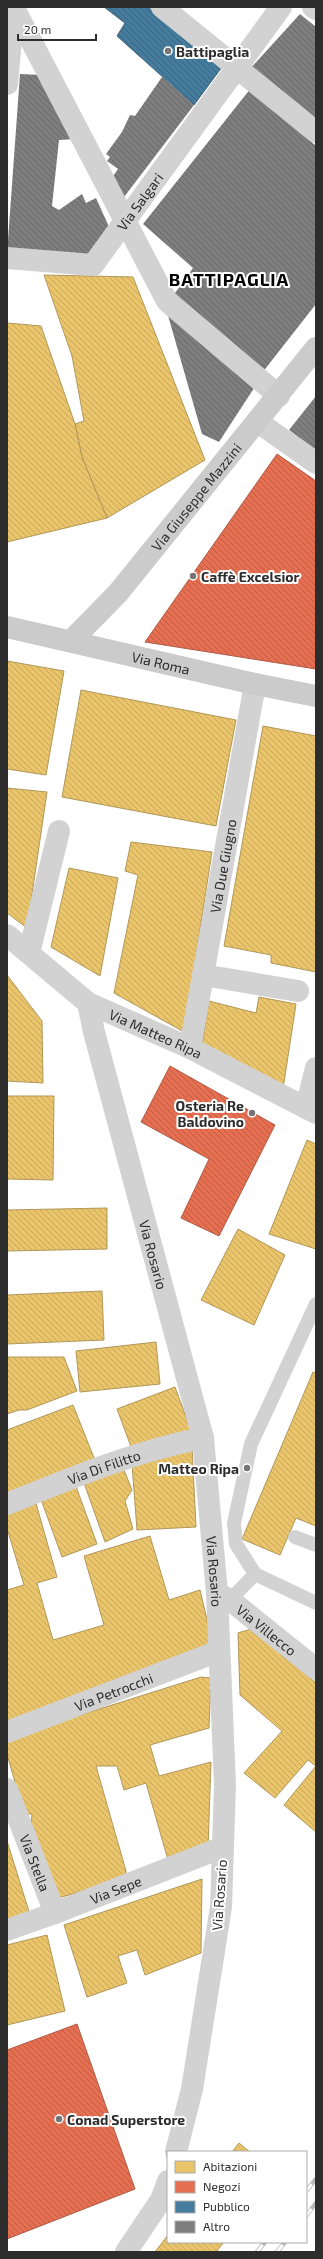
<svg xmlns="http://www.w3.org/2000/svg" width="323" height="2259" viewBox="0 0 323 2259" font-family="'Exo 2',sans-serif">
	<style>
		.homes { fill: url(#homes-back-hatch); stroke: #b19758 }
		.shops { fill: url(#shops-back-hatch); stroke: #af5b46 }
		.public { fill: url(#public-back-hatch); stroke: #3e647b }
		.building { fill: url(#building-back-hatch) }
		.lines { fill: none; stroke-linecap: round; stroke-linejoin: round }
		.lane { stroke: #d2d2d2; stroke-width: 14 }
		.street { stroke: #d2d2d2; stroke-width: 22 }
		.secondary { stroke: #cbcbcb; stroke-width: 22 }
		.rail-casing { stroke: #b9b9b9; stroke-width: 4.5 }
		.rail { stroke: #fff; stroke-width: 3; stroke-dasharray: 9; stroke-linecap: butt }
		.poi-dot { fill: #767676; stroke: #fff; stroke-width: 1.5 }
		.labels { text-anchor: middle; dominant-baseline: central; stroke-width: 4; stroke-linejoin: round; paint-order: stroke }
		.poi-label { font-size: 14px; font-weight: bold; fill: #2d2d2d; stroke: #fff; text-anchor: start }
		.street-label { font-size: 14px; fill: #2d2d2d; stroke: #fff }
		.district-label { font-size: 18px; font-weight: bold; letter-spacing: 1px; fill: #000; stroke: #fff }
	</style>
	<defs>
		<pattern id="homes-back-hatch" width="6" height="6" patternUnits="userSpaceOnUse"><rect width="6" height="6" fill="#e9c46a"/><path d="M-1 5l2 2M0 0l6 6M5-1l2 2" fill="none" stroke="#c8a95c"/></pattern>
		<pattern id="shops-back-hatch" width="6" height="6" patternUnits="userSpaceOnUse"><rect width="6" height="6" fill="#e76f51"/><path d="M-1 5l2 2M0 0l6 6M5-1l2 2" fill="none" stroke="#bc5c44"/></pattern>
		<pattern id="public-back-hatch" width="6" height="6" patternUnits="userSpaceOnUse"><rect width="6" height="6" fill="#457b9d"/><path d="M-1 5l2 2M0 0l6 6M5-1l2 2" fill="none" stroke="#3a6580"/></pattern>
		<pattern id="building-back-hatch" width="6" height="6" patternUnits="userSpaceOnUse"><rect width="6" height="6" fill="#7e7e7e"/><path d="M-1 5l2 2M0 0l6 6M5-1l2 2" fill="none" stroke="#686868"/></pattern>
	</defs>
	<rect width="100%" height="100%" fill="#fff"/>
	<g class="homes">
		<path d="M 44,275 L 133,277 L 205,460 L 107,518 L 82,457 L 75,424 L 84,421 L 72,356 Z"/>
		<path d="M 7,323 L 41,326 L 75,424 L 82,457 L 107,518 L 7,542 Z"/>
		<path d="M 7,661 L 64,671 L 46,775 L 7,769 Z"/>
		<path d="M 81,690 L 236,720 L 216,826 L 62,797 Z"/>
		<path d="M 263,726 L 316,736 L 316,972 L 271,963 L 271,955 L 224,946 Z"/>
		<path d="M 7,788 L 47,792 L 27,928 L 7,913 Z"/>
		<path d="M 131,842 L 212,852 L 184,1032 L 114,993 L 138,875 L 125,871 Z"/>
		<path d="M 69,868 L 118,878 L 100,976 L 51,947 Z"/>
		<path d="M 7,975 L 42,1021 L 43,1083 L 7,1081 Z"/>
		<path d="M 259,997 L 296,1004 L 283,1089 L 202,1045 L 209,1001 L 256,1013 Z"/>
		<path d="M 7,1096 L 54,1096 L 53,1180 L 7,1179 Z"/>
		<path d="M 307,1140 L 316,1144 L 316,1249 L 269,1234 Z"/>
		<path d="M 107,1208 L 107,1249 L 7,1251 L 7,1210 Z"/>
		<path d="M 238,1229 L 285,1255 L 254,1325 L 201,1300 Z"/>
		<path d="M 102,1291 L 104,1340 L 7,1344 L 7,1295 Z"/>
		<path d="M 156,1342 L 160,1384 L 80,1392 L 76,1351 Z"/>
		<path d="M 7,1357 L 64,1357 L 77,1391 L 27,1410 L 19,1410 L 7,1414 Z"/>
		<path d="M 313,1372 L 316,1373 L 316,1526 L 296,1518 L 280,1555 L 242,1539 Z"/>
		<path d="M 175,1387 L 191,1430 L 133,1452 L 117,1409 Z"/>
		<path d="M 73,1405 L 96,1463 L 7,1497 L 7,1430 Z"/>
		<path d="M 192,1446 L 196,1527 L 137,1530 L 132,1464 Z"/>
		<path d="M 122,1465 L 132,1490 L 125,1501 L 133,1529 L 105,1542 L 83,1480 Z"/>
		<path d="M 74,1481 L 97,1544 L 62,1557 L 39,1494 Z"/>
		<path d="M 35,1500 L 57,1577 L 37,1583 L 53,1640 L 104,1625 L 84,1556 L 150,1536 L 169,1600 L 200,1590 L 214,1649 L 7,1725 L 7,1590 L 24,1585 L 7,1528 L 7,1508 Z"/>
		<path d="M 251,1629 L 316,1683 L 316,1766 L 308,1760 L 275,1798 L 244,1773 L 282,1731 L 240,1695 L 238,1633 Z"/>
		<path d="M 201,1677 L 211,1678 L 209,1728 L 150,1745 L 159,1776 L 211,1762 L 208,1848 L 168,1860 L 146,1783 L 124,1790 L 117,1766 L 96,1766 L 126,1871 L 126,1878 L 52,1900 L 31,1827 L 32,1814 L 24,1814 L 7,1754 L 7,1738 Z"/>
		<path d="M 316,1766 L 316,1832 L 284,1805 Z"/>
		<path d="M 7,1841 L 31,1918 L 7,1926 Z"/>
		<path d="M 202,1879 L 201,1953 L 145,1975 L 137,1950 L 118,1956 L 127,1983 L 87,1997 L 64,1925 Z"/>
		<path d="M 47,1935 L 65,2011 L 7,2025 L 7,1945 Z"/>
		<path d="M 239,2143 L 250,2152 L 232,2152 Z"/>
		<path d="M 168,2235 L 168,2242 L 224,2242 L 216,2252 L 155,2252 Z"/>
	</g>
	<g class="shops">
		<path d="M 277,454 L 316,481 L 316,669 L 145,642 Z"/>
		<path d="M 170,1066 L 275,1125 L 219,1236 L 181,1218 L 209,1159 L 141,1122 Z"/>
		<path d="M 77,2024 L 135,2189 L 7,2239 L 7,2050 Z"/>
	</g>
	<path class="public" d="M 104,7 L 148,7 L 222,67 L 194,105 L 117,36 L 125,23 Z"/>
	<g class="building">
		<path d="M 300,14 L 316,27 L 316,125 L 248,71 Z"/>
		<path d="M 20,74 L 41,75 L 76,139 L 59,140 L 52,206 L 59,210 L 82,194 L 86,203 L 96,198 L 110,229 L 88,257 L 7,254 Z"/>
		<path d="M 162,77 L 194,105 L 121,201 L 109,182 L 118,169 L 107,161 L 110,157 L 106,154 L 122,132 L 130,115 L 135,116 Z"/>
		<path d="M 251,88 L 316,146 L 316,304 L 262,373 L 170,300 L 193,268 L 143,224 Z"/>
		<path d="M 167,312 L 256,385 L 219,442 L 202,434 Z"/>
		<path d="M 316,396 L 316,450 L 289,430 Z"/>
	</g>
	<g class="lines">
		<g class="lane">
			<path d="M 295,1537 L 316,1545"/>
			<path d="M 255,1574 L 236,1544 L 234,1523 L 251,1444 L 316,1304"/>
			<path d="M 230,1600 L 255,1574 L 316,1603"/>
		</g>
		<g class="street">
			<path d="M 162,7 L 316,132"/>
			<path d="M 313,7 L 316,9"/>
			<path d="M 14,8 L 167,301 L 279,396"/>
			<path d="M 7,84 L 14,7"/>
			<path id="s1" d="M 7,258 L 93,265 L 281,7"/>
			<path d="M 258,422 L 316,463"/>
			<path id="s2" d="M 7,935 L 88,1003 L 190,1048 L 316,1113"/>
			<path d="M 29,953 L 59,831"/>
			<path d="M 203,975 L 298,991"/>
			<path id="s3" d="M 88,1003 L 94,1032 L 203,1438 L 217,1593 L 225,1785 L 221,1907 L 192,2089 L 176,2152"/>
			<path id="s4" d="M 190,1048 L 255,684"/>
			<path d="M 306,1108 L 316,1068"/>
			<path id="s5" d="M 7,1504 C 71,1478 135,1451 203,1438"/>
			<path id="s6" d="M 217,1593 L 230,1600 L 316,1669"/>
			<path id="s7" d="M 7,1732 L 219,1651"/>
			<path id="s8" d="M 7,1789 L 55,1913"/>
			<path id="s9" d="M 7,1930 L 55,1913 L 223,1847"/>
			<path d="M 126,2252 L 161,2200 L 168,2181"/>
		</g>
		<g class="secondary">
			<path id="s10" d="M 7,627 L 255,684 L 316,696"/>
			<path id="s11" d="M 71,641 L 118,593 L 316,348"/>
		</g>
		<defs>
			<g id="rail">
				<path d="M 306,2191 L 316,2179"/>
				<path d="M 306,2216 L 316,2203"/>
				<path d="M 257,2252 L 265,2242"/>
				<path d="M 277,2252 L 285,2242"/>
			</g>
		</defs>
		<use href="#rail" class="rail-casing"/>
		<use href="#rail" class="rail"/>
	</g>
	<g class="poi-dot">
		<circle cx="168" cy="51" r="4"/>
		<circle cx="193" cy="576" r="4"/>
		<circle cx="252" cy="1113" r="4"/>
		<circle cx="247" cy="1468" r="4"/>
		<circle cx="59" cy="2119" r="4"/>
	</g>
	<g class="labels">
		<g class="poi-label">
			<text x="176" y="51">Battipaglia</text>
			<text x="201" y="576">Caffè Excelsior</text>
			<text x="244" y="1105" text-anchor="end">Osteria Re<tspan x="244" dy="16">Baldovino</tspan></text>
			<text x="239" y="1468" text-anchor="end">Matteo Ripa</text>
			<text x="67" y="2119">Conad Superstore</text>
		</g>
		<g class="street-label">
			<text stroke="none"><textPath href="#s1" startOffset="165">Via Salgari</textPath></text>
			<text stroke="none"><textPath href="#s11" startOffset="191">Via Giuseppe Mazzini</textPath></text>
			<text stroke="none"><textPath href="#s10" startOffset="158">Via Roma</textPath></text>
			<text stroke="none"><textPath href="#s4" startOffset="185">Via Due Giugno</textPath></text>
			<text stroke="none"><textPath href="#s2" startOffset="180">Via Matteo Ripa</textPath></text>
			<text stroke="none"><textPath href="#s3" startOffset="260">Via Rosario</textPath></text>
			<text stroke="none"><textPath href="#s5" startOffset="104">Via Di Filitto</textPath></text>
			<text stroke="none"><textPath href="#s3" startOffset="584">Via Rosario</textPath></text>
			<text stroke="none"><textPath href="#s6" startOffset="62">Via Villecco</textPath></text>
			<text stroke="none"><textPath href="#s7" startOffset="114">Via Petrocchi</textPath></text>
			<text stroke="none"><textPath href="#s8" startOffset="79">Via Stella</textPath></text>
			<text stroke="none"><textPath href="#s9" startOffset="116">Via Sepe</textPath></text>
			<text transform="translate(219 1895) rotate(-86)">Via Rosario</text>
		</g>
		<g class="district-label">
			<text x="229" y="279">BATTIPAGLIA</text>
		</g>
	</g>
	<rect width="323" height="2259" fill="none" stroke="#2d2d2d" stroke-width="16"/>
	<rect x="167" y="2151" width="140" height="92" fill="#ffffff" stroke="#ababab"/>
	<rect x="175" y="2161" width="20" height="12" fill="#e9c46a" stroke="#ababab"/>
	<text x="203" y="2171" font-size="12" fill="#2d2d2d">Abitazioni</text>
	<rect x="175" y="2181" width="20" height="12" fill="#e76f51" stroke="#ababab"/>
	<text x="203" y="2191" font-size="12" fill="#2d2d2d">Negozi</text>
	<rect x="175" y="2201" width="20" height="12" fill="#457b9d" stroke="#ababab"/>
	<text x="203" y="2211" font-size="12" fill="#2d2d2d">Pubblico</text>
	<rect x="175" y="2221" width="20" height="12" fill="#7e7e7e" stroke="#ababab"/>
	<text x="203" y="2231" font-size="12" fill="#2d2d2d">Altro</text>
	<path d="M18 34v6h78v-6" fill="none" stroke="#2d2d2d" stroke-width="2"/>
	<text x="24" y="34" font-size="12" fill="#2d2d2d" stroke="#ffffff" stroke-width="3" paint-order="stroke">20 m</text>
</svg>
